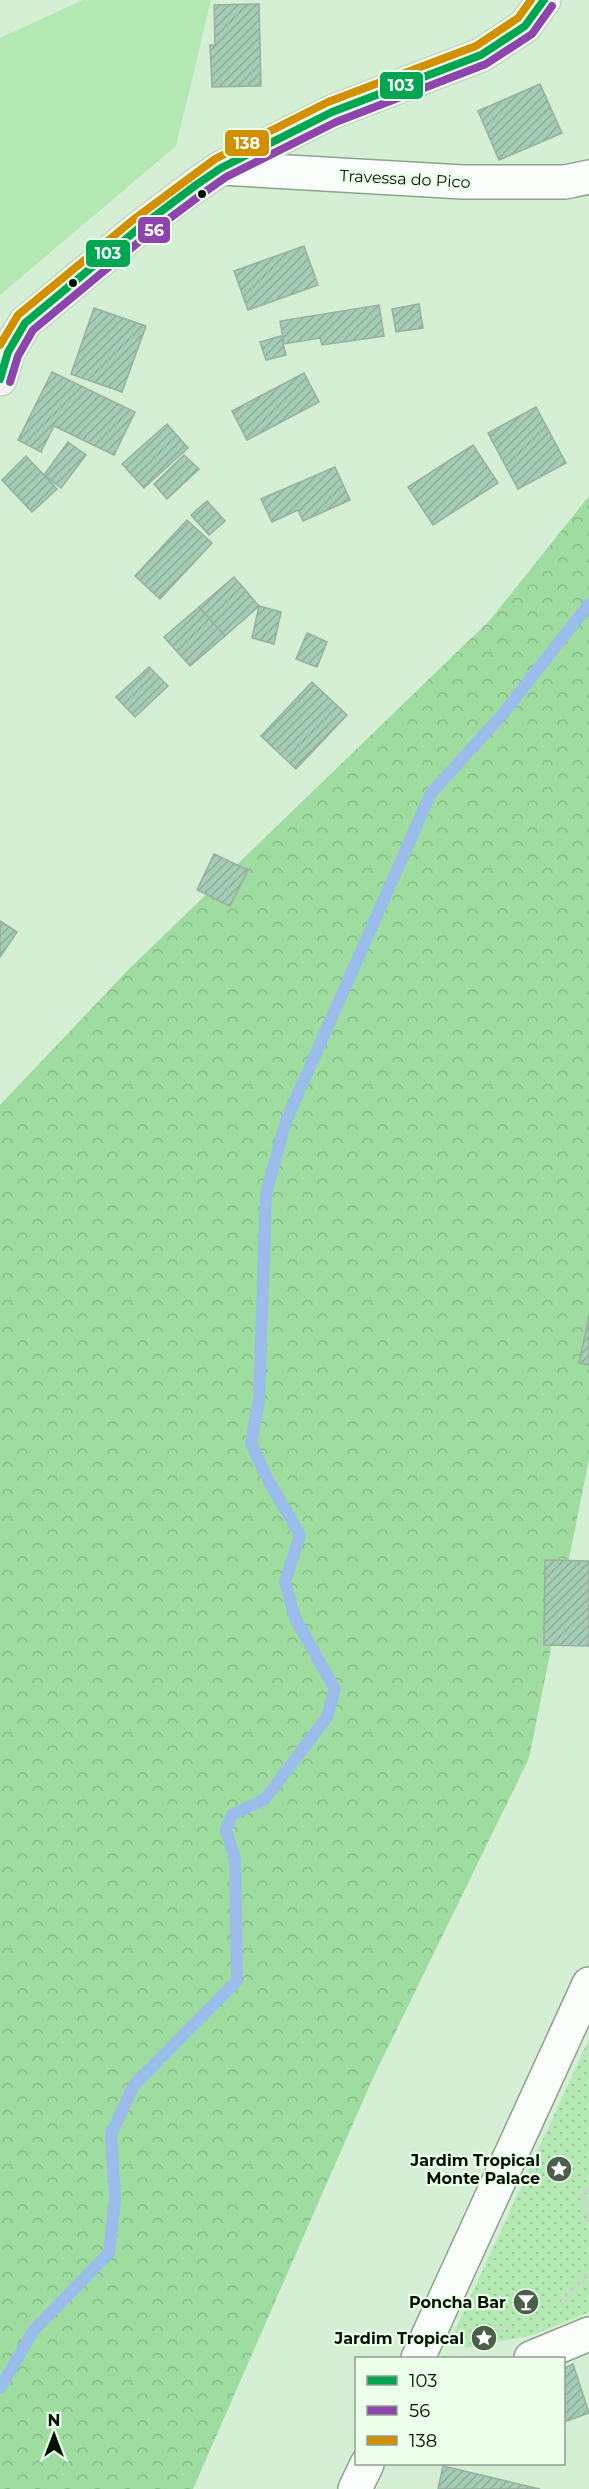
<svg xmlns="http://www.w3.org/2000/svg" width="589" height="2489" viewBox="0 0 589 2489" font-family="Montserrat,sans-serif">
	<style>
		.grass { fill: #b4e9b4 }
		.forest { fill: url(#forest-crowns) }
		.garden { fill: url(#garden-dots) }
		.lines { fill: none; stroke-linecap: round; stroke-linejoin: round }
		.stream { stroke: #9bbdeb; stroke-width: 12 }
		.building { fill: url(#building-hatch); stroke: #98b09f; stroke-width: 1.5 }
		.minor-casing { stroke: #8ea28d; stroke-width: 36 }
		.major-casing { stroke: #c7d3c7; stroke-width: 36 }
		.path { stroke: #ccd5cc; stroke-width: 4; stroke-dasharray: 6 3; stroke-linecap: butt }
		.minor { stroke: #f9fdf9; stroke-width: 33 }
		.major { stroke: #f3f2ee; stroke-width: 33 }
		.bus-1-casing { stroke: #ecffeb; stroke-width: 12 }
		.bus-2-casing { stroke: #ecffeb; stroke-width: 12 }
		.bus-3-casing { stroke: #ecffeb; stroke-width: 12 }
		.bus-1 { stroke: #00a651; stroke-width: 8 }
		.bus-2 { stroke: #8e44ad; stroke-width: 8 }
		.bus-3 { stroke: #d29000; stroke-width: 8 }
		.bus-dot { fill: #031103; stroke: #ecffeb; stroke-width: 2 }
		.labels { text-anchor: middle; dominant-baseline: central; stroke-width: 4.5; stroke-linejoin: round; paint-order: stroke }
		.street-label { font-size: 16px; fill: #031103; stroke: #ecffeb }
		.poi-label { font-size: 16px; font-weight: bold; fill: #031103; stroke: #ecffeb; text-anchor: end }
		.line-badge { stroke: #ecffeb; stroke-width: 2 }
		.badge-label { font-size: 16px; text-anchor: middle; font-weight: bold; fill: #fff }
	</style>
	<defs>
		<pattern id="forest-crowns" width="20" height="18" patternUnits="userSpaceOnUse" patternTransform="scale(1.5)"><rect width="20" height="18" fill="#9fdc9f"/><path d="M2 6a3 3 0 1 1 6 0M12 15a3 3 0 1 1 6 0" fill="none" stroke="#87bc87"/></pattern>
		<pattern id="garden-dots" width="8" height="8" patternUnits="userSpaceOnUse" patternTransform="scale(1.5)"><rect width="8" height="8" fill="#b4e9b4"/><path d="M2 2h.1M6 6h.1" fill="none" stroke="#99c799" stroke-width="1.8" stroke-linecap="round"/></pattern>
		<pattern id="building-hatch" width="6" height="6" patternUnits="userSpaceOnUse" patternTransform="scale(1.5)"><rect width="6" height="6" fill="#a5cdb6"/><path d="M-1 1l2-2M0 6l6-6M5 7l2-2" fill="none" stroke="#8caf9b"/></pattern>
	</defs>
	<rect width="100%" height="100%" fill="#d4efd4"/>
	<path class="grass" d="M 83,0 L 211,0 L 176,146 L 0,295 L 0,38 Z"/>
	<path class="forest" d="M 589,496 L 589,1459 L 529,1758 L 372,2080 L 193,2489 L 0,2489 L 0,1105 L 128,970 L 490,620 Z"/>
	<path class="garden" d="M 589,2039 L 589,2312 L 533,2335 L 466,2348 L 452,2337 Z"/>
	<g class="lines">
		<path class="stream" d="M 0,2388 L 34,2330 L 109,2253 L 115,2199 L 111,2134 L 134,2085 L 237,1981 L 235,1859 L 226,1830 L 232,1815 L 265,1799 L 327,1717 L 335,1689 L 295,1618 L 285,1582 L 300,1535 L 266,1476 L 251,1443 L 259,1400 L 266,1193 L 286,1121 L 431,793 L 502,715 L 589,604"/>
	</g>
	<g class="building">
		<path d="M 259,4 L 261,86 L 212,87 L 210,45 L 215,45 L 214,5 Z"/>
		<path d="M 540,84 L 562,133 L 499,160 L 478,111 Z"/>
		<path d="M 304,246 L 318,285 L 248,310 L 234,271 Z"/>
		<path d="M 419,304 L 423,328 L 396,332 L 392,309 Z"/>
		<path d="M 379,305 L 384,336 L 322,345 L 320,338 L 284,344 L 280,321 Z"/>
		<path d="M 94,308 L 146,326 L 122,392 L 71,374 Z"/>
		<path d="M 281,336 L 286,355 L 266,360 L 260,342 Z"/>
		<path d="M 52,372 L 135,412 L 114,455 L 54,426 L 41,452 L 18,440 Z"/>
		<path d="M 304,373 L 319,402 L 247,440 L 232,411 Z"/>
		<path d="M 536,407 L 566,463 L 518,489 L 488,433 Z"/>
		<path d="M 167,424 L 188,448 L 144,488 L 122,464 Z"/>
		<path d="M 68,442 L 86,455 L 61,488 L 44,475 Z"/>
		<path d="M 473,445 L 498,483 L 433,525 L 408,487 Z"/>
		<path d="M 184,455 L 199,469 L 167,499 L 154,484 Z"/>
		<path d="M 26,456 L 57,489 L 32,512 L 2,480 Z"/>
		<path d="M 335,467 L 350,500 L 303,521 L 298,510 L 272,522 L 261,499 Z"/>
		<path d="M 207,501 L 225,521 L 209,535 L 191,515 Z"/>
		<path d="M 187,520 L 212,543 L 160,599 L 135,576 Z"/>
		<path d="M 234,577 L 259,606 L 225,636 L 199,607 Z"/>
		<path d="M 259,606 L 281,612 L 274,644 L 252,638 Z"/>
		<path d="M 199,607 L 225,636 L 190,666 L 164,637 Z"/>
		<path d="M 307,633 L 327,642 L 317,667 L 296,659 Z"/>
		<path d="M 149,667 L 168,686 L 135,717 L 116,697 Z"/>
		<path d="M 312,682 L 347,715 L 296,769 L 261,736 Z"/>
		<path d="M 214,854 L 248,870 L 230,906 L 197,890 Z"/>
		<path d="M 0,921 L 17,932 L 0,957 Z"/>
		<path d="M 589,1317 L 589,1365 L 579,1363 Z"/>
		<path d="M 545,1560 L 589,1561 L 589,1646 L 544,1645 Z"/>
		<path d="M 523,2292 L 536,2301 L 527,2313 L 514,2303 Z"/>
		<path d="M 573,2364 L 589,2413 L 564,2422 L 564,2368 Z"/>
		<path d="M 443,2466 L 540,2489 L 438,2489 Z"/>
	</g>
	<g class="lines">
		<defs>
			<g id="minor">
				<path d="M 221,168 L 463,182 L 565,182 L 589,177"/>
				<path d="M 418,2358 L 589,1984"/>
				<path d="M 531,2358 L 589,2334"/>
				<path d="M 355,2489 L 367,2464"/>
			</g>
			<path id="major" d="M 0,379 L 8,352 L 25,323 L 139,228 L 196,185 L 221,168 L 332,112 L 481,55 L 525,26 L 544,0"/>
		</defs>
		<use href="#minor" class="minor-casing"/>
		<use href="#major" class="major-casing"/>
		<g class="path">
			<path d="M 589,2189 L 581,2193 L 589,2222"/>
			<path d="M 561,2304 L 589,2274"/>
			<path d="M 471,2331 L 509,2328"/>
		</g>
		<use href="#minor" class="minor"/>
		<use href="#major" class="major"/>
		<defs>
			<path id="bus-1" d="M 0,379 L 8,352 L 25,323 L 139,228 L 196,185 L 221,168 L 332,112 L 481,55 L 525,26 L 544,0"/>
			<path id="bus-2" d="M 10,382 L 18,356 L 33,330 L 146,236 L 202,194 L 226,177 L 336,122 L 486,64 L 532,34 L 552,6"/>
			<path id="bus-3" d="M 0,345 L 18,315 L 133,220 L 215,159 L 328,102 L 476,46 L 518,18 L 531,0"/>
		</defs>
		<use href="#bus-1" class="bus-1-casing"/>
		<use href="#bus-2" class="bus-2-casing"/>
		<use href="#bus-3" class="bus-3-casing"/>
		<use href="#bus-1" class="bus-1"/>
		<use href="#bus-2" class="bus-2"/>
		<use href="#bus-3" class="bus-3"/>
	</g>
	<defs>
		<symbol id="sight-disc" viewBox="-11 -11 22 22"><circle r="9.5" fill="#4c5f4c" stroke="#ecffeb"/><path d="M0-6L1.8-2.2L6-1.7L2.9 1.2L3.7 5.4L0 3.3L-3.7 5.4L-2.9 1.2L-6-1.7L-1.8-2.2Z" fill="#fff"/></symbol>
		<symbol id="bar-disc" viewBox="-11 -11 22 22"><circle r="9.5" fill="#4c5f4c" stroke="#ecffeb"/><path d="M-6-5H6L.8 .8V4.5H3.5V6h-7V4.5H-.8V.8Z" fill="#fff"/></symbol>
	</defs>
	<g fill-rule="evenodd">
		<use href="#sight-disc" x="544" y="2154" width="30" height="30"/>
		<use href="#bar-disc" x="511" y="2287" width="30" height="30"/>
		<use href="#sight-disc" x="469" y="2323" width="30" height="30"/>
	</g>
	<g class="bus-dot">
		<circle cx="202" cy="194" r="5"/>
		<circle cx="73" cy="283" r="5"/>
	</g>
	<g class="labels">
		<g class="street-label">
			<text transform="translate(405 179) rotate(3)">Travessa do Pico</text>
		</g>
		<g class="poi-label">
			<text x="540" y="2160">Jardim Tropical<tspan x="540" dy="18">Monte Palace</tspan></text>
			<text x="506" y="2302">Poncha Bar</text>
			<text x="464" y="2338">Jardim Tropical</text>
		</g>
	</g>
	<g class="line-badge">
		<rect x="379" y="71" width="45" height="29" rx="6" fill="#00a651"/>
		<rect x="224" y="129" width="46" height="28" rx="6" fill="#d29000"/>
		<rect x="137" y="216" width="34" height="28" rx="6" fill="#8e44ad"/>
		<rect x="85" y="239" width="46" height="29" rx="6" fill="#00a651"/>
	</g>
	<g class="badge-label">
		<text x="401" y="91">103</text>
		<text x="247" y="149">138</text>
		<text x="154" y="236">56</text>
		<text x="108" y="259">103</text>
	</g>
	<rect x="355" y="2357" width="210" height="108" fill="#ecffeb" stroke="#8fa08e" stroke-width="1.5"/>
	<rect x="367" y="2376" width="30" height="9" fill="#00a651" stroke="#8fa08e" stroke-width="1.5"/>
	<text x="409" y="2387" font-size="18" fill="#031103">103</text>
	<rect x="367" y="2406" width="30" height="9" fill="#8e44ad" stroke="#8fa08e" stroke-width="1.5"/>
	<text x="409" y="2417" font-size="18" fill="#031103">56</text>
	<rect x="367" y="2436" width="30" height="9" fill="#d29000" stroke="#8fa08e" stroke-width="1.5"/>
	<text x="409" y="2447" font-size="18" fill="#031103">138</text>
	<g transform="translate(54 2435)" stroke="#ecffeb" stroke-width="4.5" paint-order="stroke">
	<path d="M0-4.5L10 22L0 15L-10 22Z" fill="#031103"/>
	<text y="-9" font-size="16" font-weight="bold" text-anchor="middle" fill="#031103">N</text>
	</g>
</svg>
